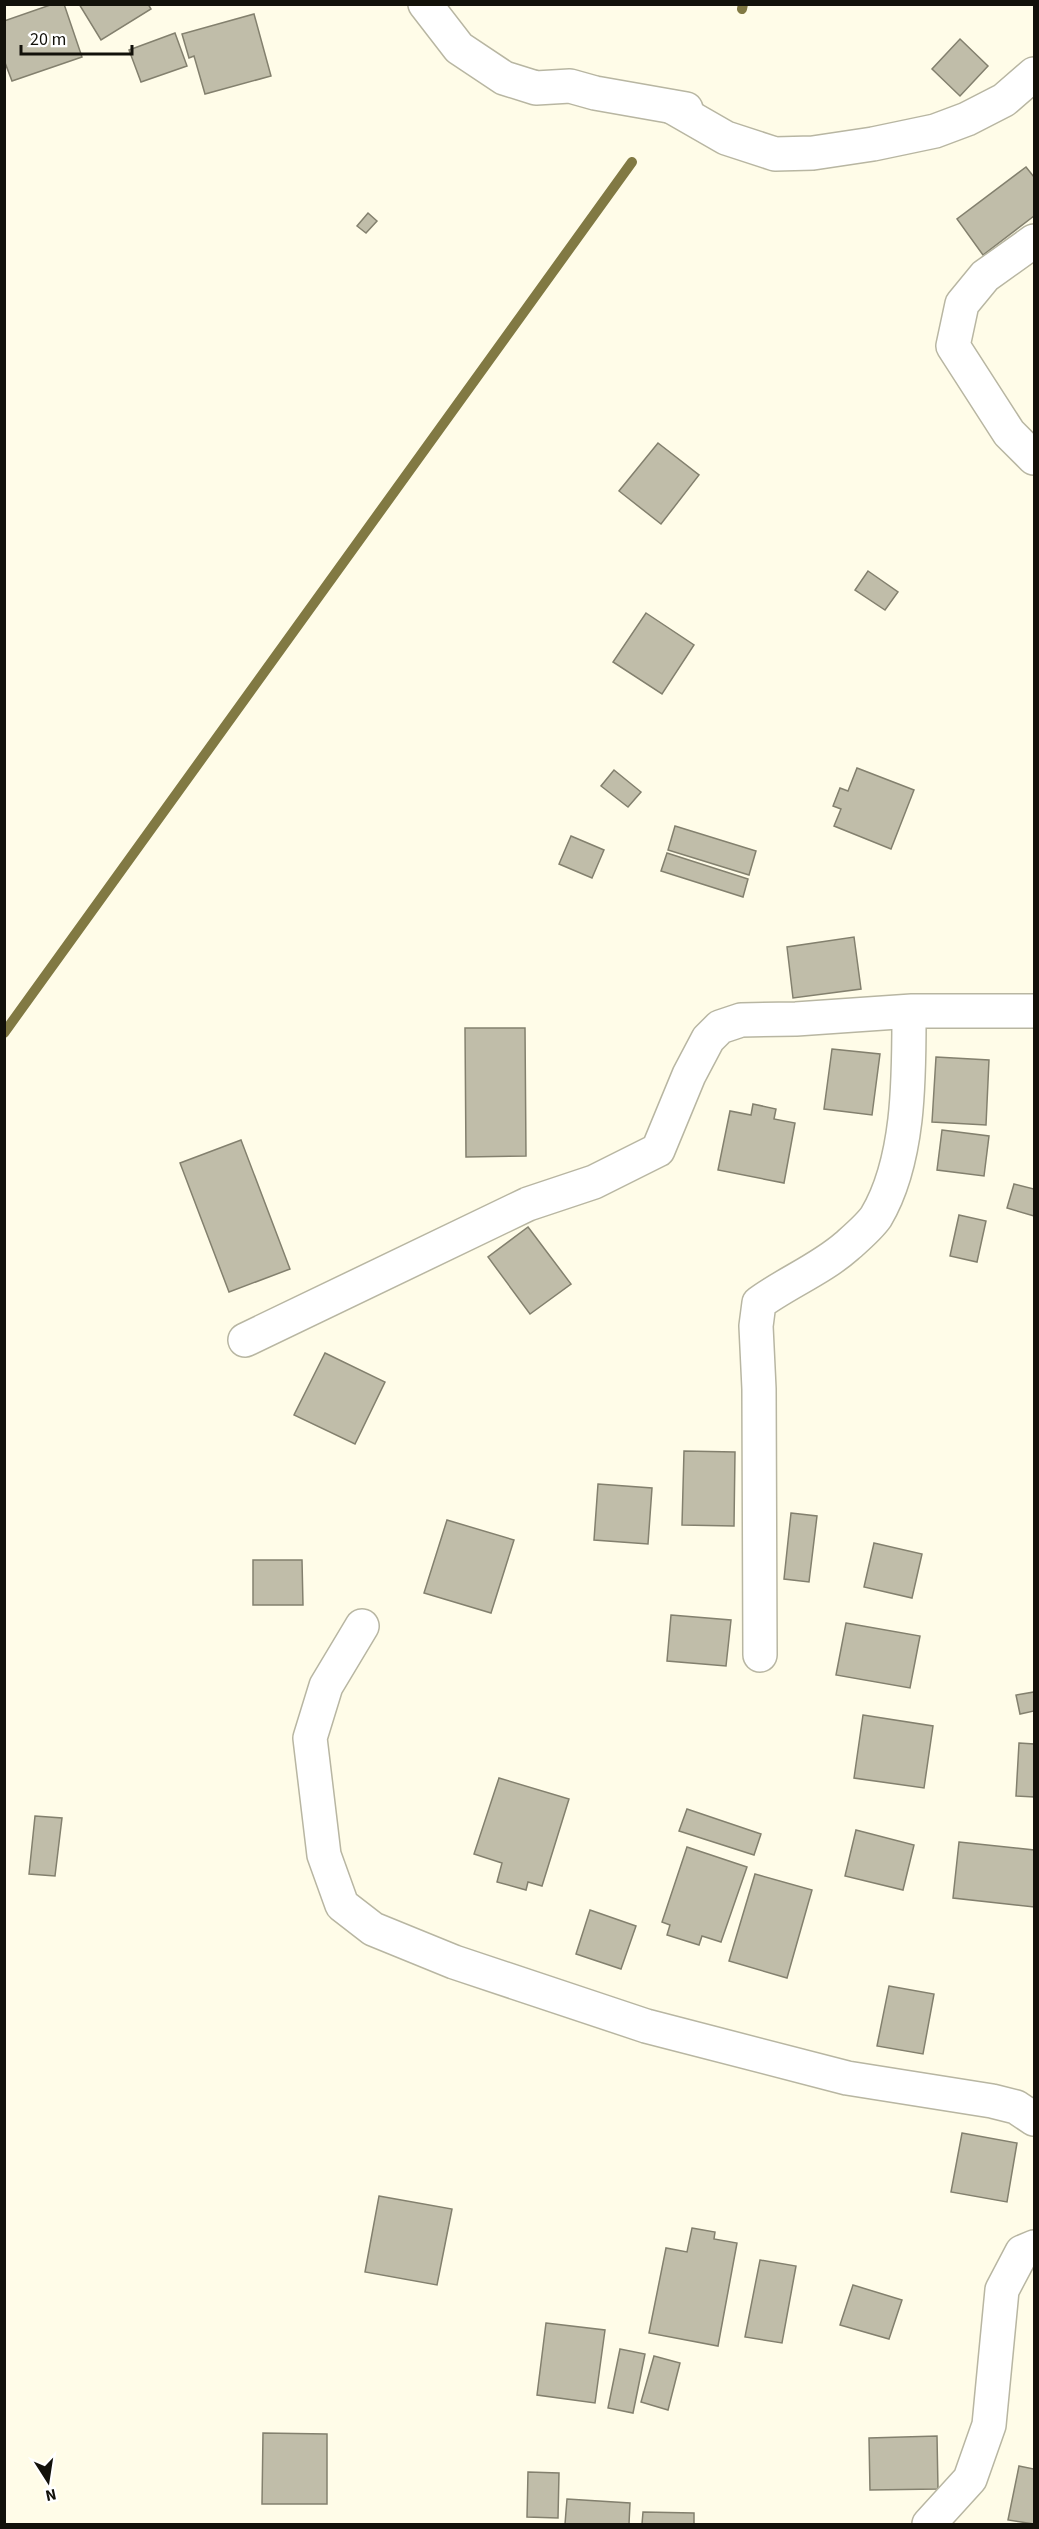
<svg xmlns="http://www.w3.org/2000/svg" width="1039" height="2529" viewBox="0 0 1039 2529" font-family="'Source Sans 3',sans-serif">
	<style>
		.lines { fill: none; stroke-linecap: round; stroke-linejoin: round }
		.stream { stroke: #817943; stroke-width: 10 }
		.building { fill: #c0bda9; stroke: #83806e; stroke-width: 1.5 }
		.street-casing { stroke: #b8b6a2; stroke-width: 36 }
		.street { stroke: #fff; stroke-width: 33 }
	</style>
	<rect width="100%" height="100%" fill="#fffce8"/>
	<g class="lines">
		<g class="stream">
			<path d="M 742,9 L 743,4"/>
			<path d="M 4,1033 L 632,162"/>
		</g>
	</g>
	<g class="building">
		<path d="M 53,4 L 64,4 L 82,57 L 12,81 L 4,60 L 4,21 Z"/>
		<path d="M 79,4 L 148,4 L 151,9 L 101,40 Z"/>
		<path d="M 254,14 L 271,76 L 205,94 L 194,56 L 189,58 L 182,34 Z"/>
		<path d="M 175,33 L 187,66 L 141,82 L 129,50 Z"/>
		<path d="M 960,39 L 988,66 L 960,96 L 932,69 Z"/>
		<path d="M 1026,167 L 1034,177 L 1034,216 L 983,255 L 957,219 Z"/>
		<path d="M 368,213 L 377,221 L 366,233 L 357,226 Z"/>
		<path d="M 658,443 L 699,475 L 661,524 L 619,491 Z"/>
		<path d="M 868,571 L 898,592 L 885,610 L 855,590 Z"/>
		<path d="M 646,613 L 694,645 L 662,694 L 613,662 Z"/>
		<path d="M 857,768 L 914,790 L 891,849 L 834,826 L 841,809 L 833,806 L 840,788 L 848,791 Z"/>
		<path d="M 614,770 L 641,792 L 628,807 L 601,786 Z"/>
		<path d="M 675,826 L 756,851 L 749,875 L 668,850 Z"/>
		<path d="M 571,836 L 604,850 L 592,878 L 559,864 Z"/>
		<path d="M 667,853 L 748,879 L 743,897 L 661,871 Z"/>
		<path d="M 854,937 L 861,989 L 793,998 L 787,947 Z"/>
		<path d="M 465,1028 L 525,1028 L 526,1156 L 466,1157 Z"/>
		<path d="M 832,1049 L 880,1054 L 872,1115 L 824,1109 Z"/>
		<path d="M 936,1057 L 989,1060 L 986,1125 L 932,1122 Z"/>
		<path d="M 753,1104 L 776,1109 L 774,1119 L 795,1123 L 784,1183 L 718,1170 L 730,1111 L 751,1115 Z"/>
		<path d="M 942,1130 L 989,1136 L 984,1176 L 937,1170 Z"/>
		<path d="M 241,1140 L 290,1269 L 229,1292 L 180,1163 Z"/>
		<path d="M 1014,1184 L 1034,1189 L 1034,1216 L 1007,1208 Z"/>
		<path d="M 959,1215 L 986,1221 L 977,1262 L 950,1256 Z"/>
		<path d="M 528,1227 L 571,1284 L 530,1314 L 488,1257 Z"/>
		<path d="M 325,1353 L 385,1382 L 355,1444 L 294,1415 Z"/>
		<path d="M 684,1451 L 735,1452 L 734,1526 L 682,1525 Z"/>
		<path d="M 598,1484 L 652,1488 L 648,1544 L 594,1540 Z"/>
		<path d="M 791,1513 L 817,1516 L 809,1582 L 784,1579 Z"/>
		<path d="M 447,1520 L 514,1540 L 491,1613 L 424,1593 Z"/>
		<path d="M 874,1543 L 922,1554 L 912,1598 L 864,1587 Z"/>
		<path d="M 253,1560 L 302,1560 L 303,1605 L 253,1605 Z"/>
		<path d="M 671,1615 L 731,1620 L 726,1666 L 667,1661 Z"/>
		<path d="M 846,1623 L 920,1636 L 910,1688 L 836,1675 Z"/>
		<path d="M 1034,1692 L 1034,1711 L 1020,1714 L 1016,1695 Z"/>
		<path d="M 863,1715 L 933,1726 L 924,1788 L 854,1778 Z"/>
		<path d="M 1019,1743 L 1034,1744 L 1034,1797 L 1016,1796 Z"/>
		<path d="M 499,1778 L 569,1799 L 542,1886 L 528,1882 L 526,1890 L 497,1882 L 502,1863 L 474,1854 Z"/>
		<path d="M 687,1809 L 761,1834 L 754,1855 L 679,1831 Z"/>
		<path d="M 35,1816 L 62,1818 L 55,1876 L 29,1874 Z"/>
		<path d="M 856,1830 L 914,1845 L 903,1890 L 845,1876 Z"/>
		<path d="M 959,1842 L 1034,1850 L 1034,1907 L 953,1898 Z"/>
		<path d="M 687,1847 L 747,1867 L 721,1942 L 702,1936 L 699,1945 L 667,1935 L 670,1925 L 662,1922 Z"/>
		<path d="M 755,1874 L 812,1890 L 787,1978 L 729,1961 Z"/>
		<path d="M 590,1910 L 636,1926 L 621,1969 L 576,1954 Z"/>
		<path d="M 889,1986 L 934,1994 L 923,2054 L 877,2046 Z"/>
		<path d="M 962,2133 L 1017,2143 L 1007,2202 L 951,2192 Z"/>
		<path d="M 379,2196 L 452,2209 L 437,2285 L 365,2272 Z"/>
		<path d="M 692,2228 L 715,2232 L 714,2239 L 737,2243 L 718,2346 L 649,2333 L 666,2248 L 687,2252 Z"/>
		<path d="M 760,2260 L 796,2266 L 782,2343 L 745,2337 Z"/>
		<path d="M 853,2285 L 902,2300 L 889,2339 L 840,2325 Z"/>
		<path d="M 546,2323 L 605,2330 L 595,2403 L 537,2395 Z"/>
		<path d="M 620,2349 L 645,2354 L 633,2413 L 608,2408 Z"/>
		<path d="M 654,2356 L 680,2363 L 668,2410 L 641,2402 Z"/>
		<path d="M 263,2433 L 327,2434 L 327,2504 L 262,2504 Z"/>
		<path d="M 937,2436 L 938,2489 L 870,2490 L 869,2438 Z"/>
		<path d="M 1019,2466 L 1034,2469 L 1034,2524 L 1008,2520 Z"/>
		<path d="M 528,2472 L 559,2473 L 558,2518 L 527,2517 Z"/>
		<path d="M 567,2499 L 630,2503 L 629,2524 L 565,2524 Z"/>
		<path d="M 643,2512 L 694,2513 L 694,2524 L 642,2524 Z"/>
	</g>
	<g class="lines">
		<defs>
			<g id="street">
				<path d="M 425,4 L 459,48 L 504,78 L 536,88 L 570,86 L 595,93 L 686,109"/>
				<path d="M 672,107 L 726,138 L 775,154 L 813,153 L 873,144 L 935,131 L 967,119 L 1004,100 L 1034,74"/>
				<path d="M 1034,241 L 985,276 L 962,304 L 953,346 L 1009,433 L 1034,458"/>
				<path d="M 245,1340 L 528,1204 L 594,1182 L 658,1150 L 689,1075 L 708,1039 L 720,1027 L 741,1020 L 796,1019 L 912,1011 L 1034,1011"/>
				<path d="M 362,1626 L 326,1686 L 310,1738 L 324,1855 L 342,1905 L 373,1929 L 454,1962 L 646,2026 L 847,2078 L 992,2101 L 1016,2107 L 1034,2119"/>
				<path d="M 760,1655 L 759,1389 L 756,1326 L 759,1303 C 786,1283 821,1269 847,1246 C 856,1238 869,1227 876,1217 C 910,1160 909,1076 909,1012"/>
				<path d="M 929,2524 L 970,2479 L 989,2425 L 1002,2290 L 1022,2252 L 1034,2247"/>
			</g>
		</defs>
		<use href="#street" class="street-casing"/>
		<use href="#street" class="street"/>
	</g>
	<rect width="1039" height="2529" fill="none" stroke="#12110a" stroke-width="12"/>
	<g transform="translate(48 2481) rotate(168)" stroke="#ffffff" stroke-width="4.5" paint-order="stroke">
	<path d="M0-4.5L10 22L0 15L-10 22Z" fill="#12110a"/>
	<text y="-9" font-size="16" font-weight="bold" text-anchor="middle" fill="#12110a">N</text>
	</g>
	<path d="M21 45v9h111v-9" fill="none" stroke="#12110a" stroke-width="3"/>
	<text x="30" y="45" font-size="18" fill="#12110a" stroke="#ffffff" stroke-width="4.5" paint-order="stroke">20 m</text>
</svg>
